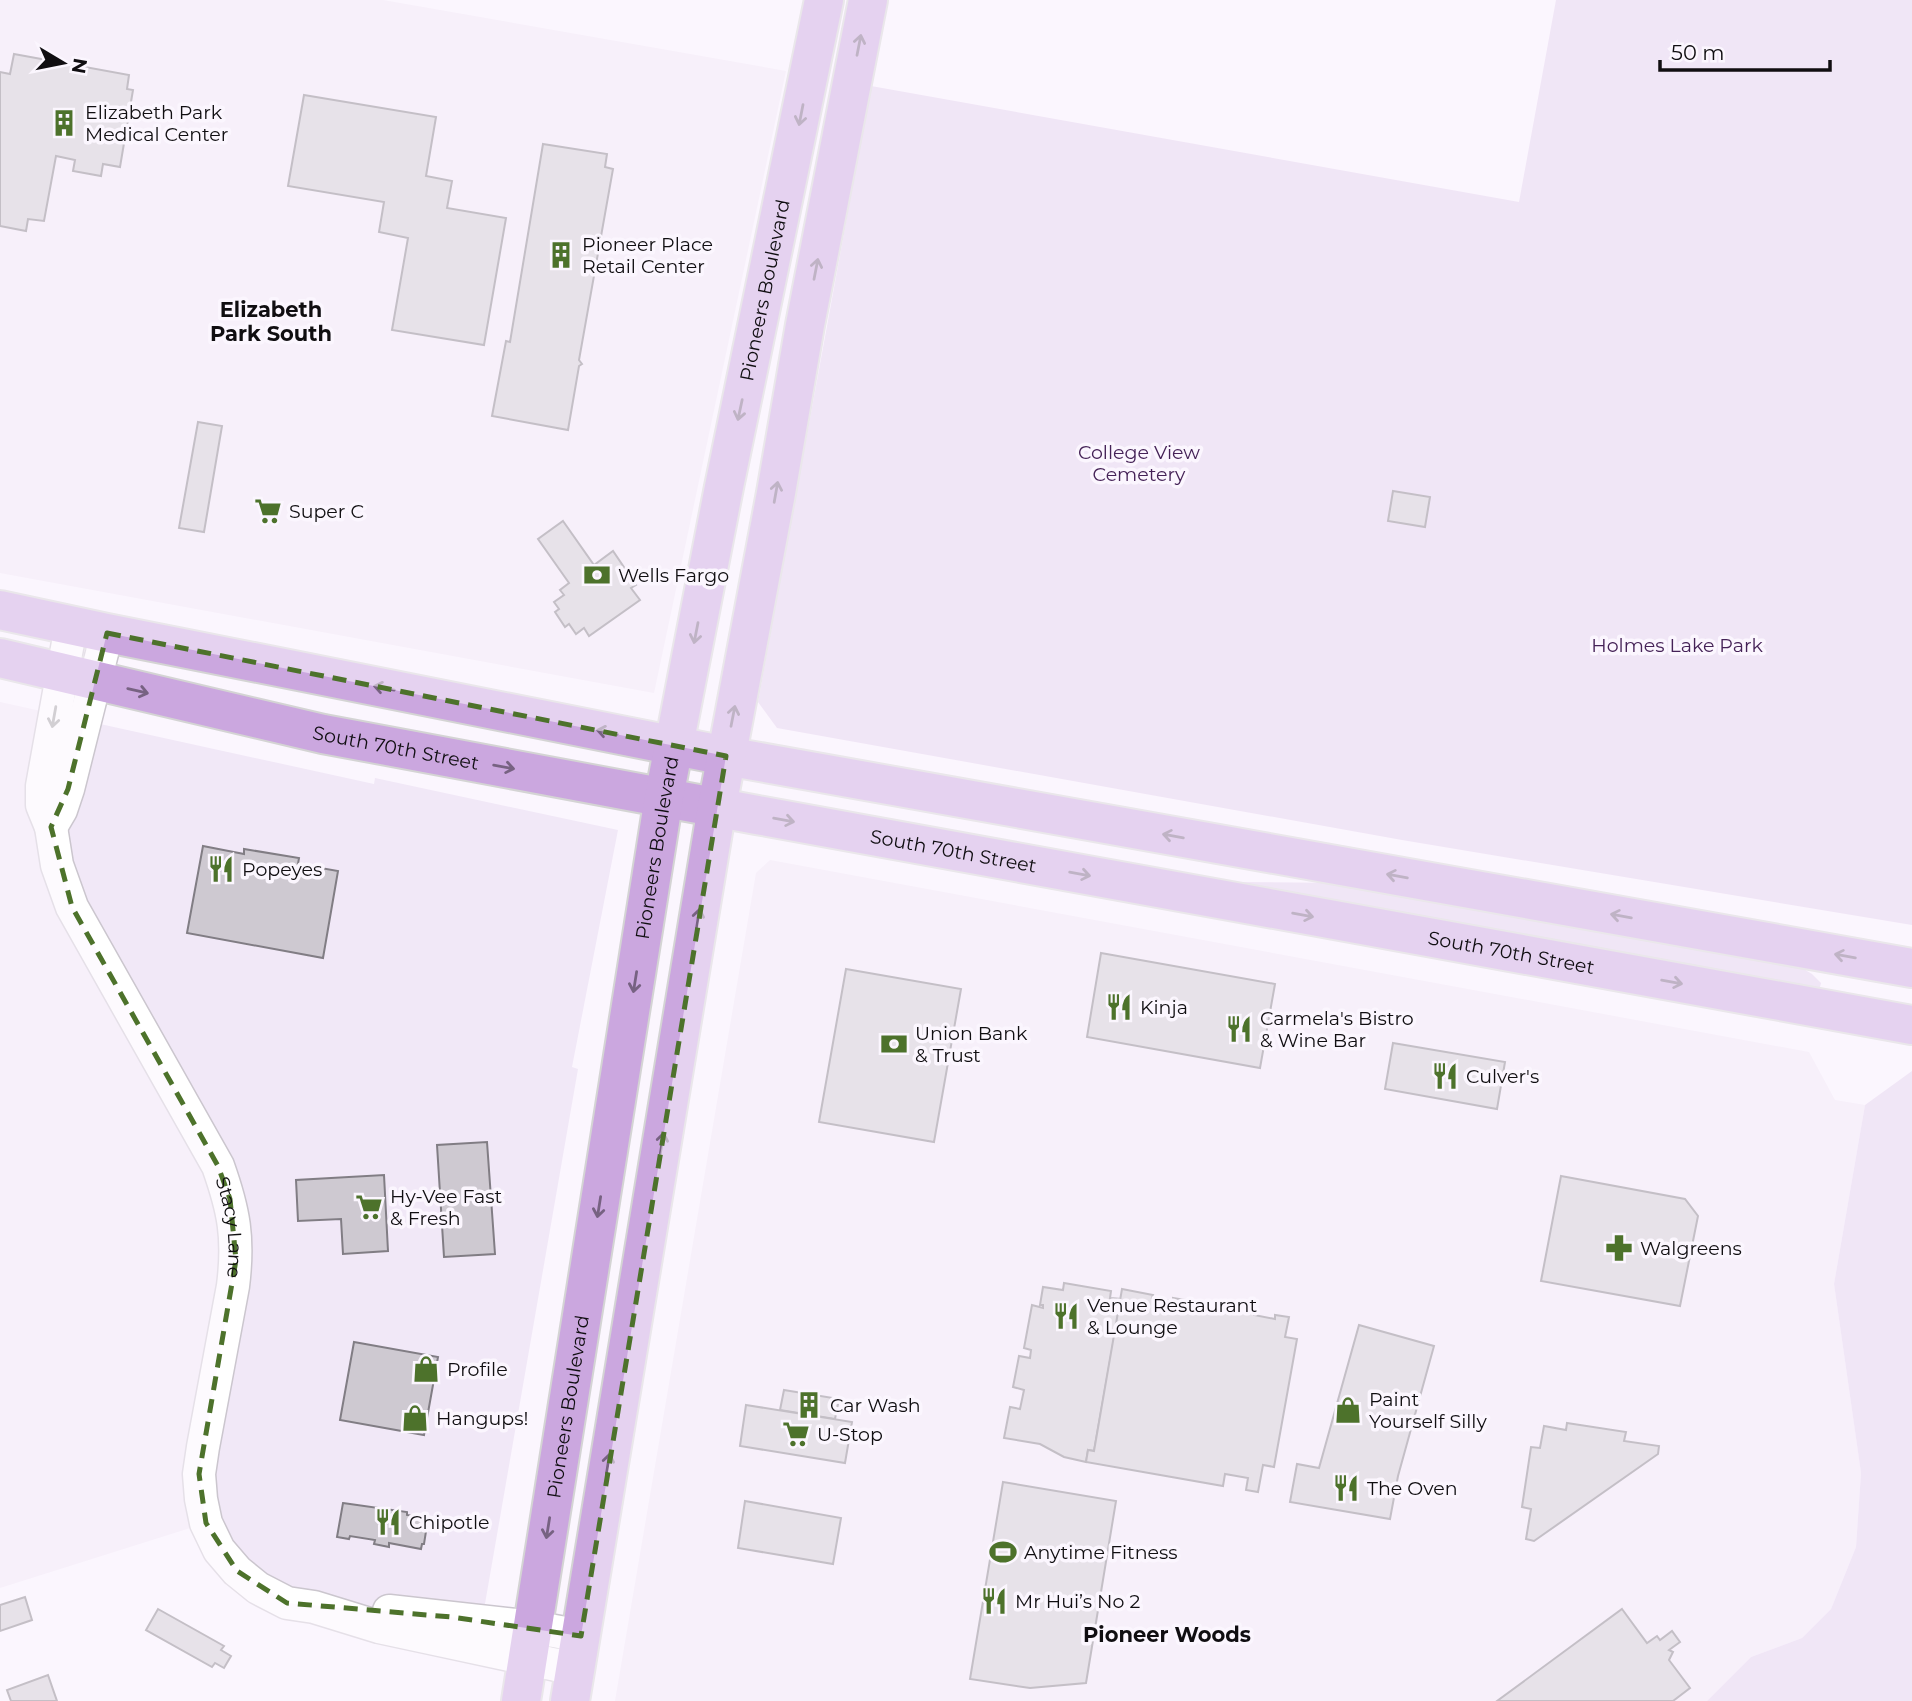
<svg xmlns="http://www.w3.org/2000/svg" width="1912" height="1701" viewBox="0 0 1912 1701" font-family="Montserrat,sans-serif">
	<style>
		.built { fill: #f1e8f7 }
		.green { fill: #e3d2ee }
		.building { fill: #cec9d1; stroke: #817d84; stroke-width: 2 }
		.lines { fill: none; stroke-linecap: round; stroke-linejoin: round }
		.minor-casing { stroke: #cbc6ce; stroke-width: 35 }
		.major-casing { stroke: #d4d4d4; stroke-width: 42 }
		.minor { stroke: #fff; stroke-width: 32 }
		.major { stroke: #cba7df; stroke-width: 38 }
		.oneway { stroke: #776282 }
		.oneway2 { stroke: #9f9fa0 }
		.marked { fill: none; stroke: #4d722b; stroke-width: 5; stroke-dasharray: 14 9; stroke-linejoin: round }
		.labels { text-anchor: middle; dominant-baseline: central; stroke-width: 7; stroke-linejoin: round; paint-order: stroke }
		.poi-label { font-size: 19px; fill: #100e11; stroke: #fbf6fe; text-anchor: start }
		.street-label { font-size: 19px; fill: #100e11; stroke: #fbf6fe }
		.park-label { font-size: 19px; fill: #452257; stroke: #fbf6fe }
		.neighbourhood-label { font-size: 21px; font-weight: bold; fill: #100e11; stroke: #fbf6fe }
	</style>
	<rect width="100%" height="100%" fill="#fbf6fe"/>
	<g class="built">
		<path d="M 0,0 L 383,0 L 786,71 L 654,693 L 0,573 Z"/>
		<path d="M 0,702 L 374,784 L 375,778 L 618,830 L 572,1067 L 578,1069 L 482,1621 L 287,1603 L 206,1523 L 0,1588 Z"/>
		<path d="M 770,860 L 1809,1052 L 1835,1100 L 1865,1105 L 1834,1284 L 1861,1473 L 1856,1547 L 1831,1609 L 1802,1638 L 1751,1657 L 1707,1701 L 615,1701 L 756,873 Z"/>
	</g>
	<g class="green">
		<path d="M 1556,0 L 1912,0 L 1912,925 L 1402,840 L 777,728 L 758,702 L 871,86 L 1519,202 Z"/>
		<path d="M 1233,882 L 1345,883 L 1795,964 L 1812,974 L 1821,983 L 1819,991 Z"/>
		<path d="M 1912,1071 L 1912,1701 L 1707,1701 L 1751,1657 L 1802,1638 L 1831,1609 L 1856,1547 L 1861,1473 L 1834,1284 L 1865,1105 Z"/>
	</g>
	<g class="building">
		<path d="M 14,54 L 129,75 L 127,89 L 133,90 L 120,167 L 103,164 L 101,176 L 73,171 L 75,160 L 56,156 L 44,221 L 28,219 L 26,231 L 0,226 L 0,72 L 10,74 Z"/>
		<path d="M 304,95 L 436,117 L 426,176 L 452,181 L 447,208 L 506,218 L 484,345 L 392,330 L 408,238 L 379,232 L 384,202 L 288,186 Z"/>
		<path d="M 543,144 L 607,154 L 605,167 L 613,169 L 579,360 L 582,364 L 579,366 L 568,430 L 492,416 L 506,341 L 510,342 Z"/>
		<path d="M 198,422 L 222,426 L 204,532 L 179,528 Z"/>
		<path d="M 1393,491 L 1430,497 L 1425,527 L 1388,521 Z"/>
		<path d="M 563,521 L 594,565 L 613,551 L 636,585 L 631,588 L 640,600 L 589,636 L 584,628 L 576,634 L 569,624 L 565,627 L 555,612 L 559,609 L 554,602 L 564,595 L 560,590 L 569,583 L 538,539 Z"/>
		<path d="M 203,846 L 244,854 L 244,849 L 299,858 L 298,864 L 338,871 L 323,958 L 187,933 Z"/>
		<path d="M 1101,953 L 1275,984 L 1260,1068 L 1087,1037 Z"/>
		<path d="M 846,969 L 961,989 L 934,1142 L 819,1122 Z"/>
		<path d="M 1393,1043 L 1505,1062 L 1497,1109 L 1385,1089 Z"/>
		<path d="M 487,1142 L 495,1254 L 444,1257 L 437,1145 Z"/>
		<path d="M 384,1175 L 388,1251 L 343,1254 L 341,1219 L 298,1221 L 296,1180 Z"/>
		<path d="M 1561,1176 L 1685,1199 L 1698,1216 L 1680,1306 L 1541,1281 Z"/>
		<path d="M 1064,1283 L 1111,1291 L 1110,1298 L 1121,1299 L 1094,1451 L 1088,1450 L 1086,1462 L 1064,1457 L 1040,1444 L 1004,1438 L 1010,1407 L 1020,1409 L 1024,1390 L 1013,1387 L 1019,1356 L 1030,1358 L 1031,1350 L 1024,1348 L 1032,1305 L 1043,1308 L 1043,1305 L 1040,1305 L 1043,1287 L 1063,1290 Z"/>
		<path d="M 1122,1289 L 1153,1295 L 1152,1298 L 1173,1301 L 1173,1298 L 1203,1303 L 1203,1306 L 1223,1309 L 1224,1307 L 1254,1312 L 1254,1315 L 1275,1319 L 1275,1315 L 1289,1317 L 1285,1337 L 1297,1339 L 1274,1467 L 1263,1465 L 1258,1492 L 1246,1490 L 1248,1478 L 1225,1474 L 1223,1486 L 1086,1462 L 1088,1450 L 1094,1451 Z"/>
		<path d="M 1359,1325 L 1434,1346 L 1398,1476 L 1390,1519 L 1290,1502 L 1297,1464 L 1319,1468 Z"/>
		<path d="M 354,1342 L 438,1357 L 424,1435 L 340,1420 Z"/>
		<path d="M 784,1390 L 839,1399 L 835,1419 L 780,1410 Z"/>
		<path d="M 746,1405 L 852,1422 L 845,1463 L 740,1446 Z"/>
		<path d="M 1567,1423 L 1626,1432 L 1624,1441 L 1659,1446 L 1658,1454 L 1534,1541 L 1526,1539 L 1531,1509 L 1522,1507 L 1531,1447 L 1540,1448 L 1544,1426 L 1566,1430 Z"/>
		<path d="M 1003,1482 L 1116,1501 L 1086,1683 L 1030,1688 L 970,1679 Z"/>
		<path d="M 745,1501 L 841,1518 L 833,1564 L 738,1548 Z"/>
		<path d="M 343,1503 L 407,1512 L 407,1515 L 425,1518 L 424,1525 L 427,1525 L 424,1544 L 422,1544 L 421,1549 L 389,1543 L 389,1547 L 374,1544 L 375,1540 L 350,1536 L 349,1539 L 337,1537 Z"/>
		<path d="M 25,1597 L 32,1620 L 0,1631 L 0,1605 Z"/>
		<path d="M 158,1609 L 224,1646 L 221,1650 L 231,1656 L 224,1668 L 215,1663 L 212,1667 L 146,1630 Z"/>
		<path d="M 1622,1609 L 1647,1643 L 1657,1636 L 1660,1640 L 1672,1631 L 1680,1642 L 1669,1650 L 1673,1652 L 1669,1660 L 1690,1688 L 1673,1701 L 1497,1701 Z"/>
		<path d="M 48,1675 L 57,1701 L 11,1701 L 7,1690 Z"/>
	</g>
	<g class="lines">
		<defs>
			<g id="minor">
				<path id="s1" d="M 71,626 L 42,786 L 42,805 L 51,827 L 57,865 L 72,907 L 218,1166 C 234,1211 239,1238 233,1286 L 203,1447 L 199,1474 L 201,1499 L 206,1523 L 219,1550 L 237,1571 L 258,1588 L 287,1603 L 314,1607 L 379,1627 L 575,1669"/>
				<path d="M 51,827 L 61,810 L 68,789 L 107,633"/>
				<path d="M 389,1611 L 533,1627 L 581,1636"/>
			</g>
			<g id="major">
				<path d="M 0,610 L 107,633 L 726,756 L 1912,968"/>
				<path id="s2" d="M 0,658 L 323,734 L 757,815 L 1912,1025"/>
				<path id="s3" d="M 521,1701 L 664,797 L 724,487 L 824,0"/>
				<path d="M 570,1701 L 717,807 L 776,493 L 805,325 L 868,0"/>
			</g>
		</defs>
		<use href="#minor" class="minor-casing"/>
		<use href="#major" class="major-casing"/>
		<use href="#minor" class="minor"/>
		<use href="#major" class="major"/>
	</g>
	<defs><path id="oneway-shaft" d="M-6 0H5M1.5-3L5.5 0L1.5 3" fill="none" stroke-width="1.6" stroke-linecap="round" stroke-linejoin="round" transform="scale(1.75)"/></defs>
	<g class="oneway">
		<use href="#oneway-shaft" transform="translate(859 45) rotate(-79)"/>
		<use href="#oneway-shaft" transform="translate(801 115) rotate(101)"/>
		<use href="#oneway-shaft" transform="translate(816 269) rotate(-79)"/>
		<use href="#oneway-shaft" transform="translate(740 410) rotate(102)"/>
		<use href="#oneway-shaft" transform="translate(776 492) rotate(-80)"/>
		<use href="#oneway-shaft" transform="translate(696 633) rotate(101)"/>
		<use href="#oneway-shaft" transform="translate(384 688) rotate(-169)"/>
		<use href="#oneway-shaft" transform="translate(138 691) rotate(13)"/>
		<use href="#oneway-shaft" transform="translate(733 716) rotate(-79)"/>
		<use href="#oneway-shaft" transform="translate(607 732) rotate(-169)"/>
		<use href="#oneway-shaft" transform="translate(504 767) rotate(10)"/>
		<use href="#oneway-shaft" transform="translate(784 820) rotate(10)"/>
		<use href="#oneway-shaft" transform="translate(1173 836) rotate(-170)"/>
		<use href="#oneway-shaft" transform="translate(1080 874) rotate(10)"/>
		<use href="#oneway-shaft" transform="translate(1397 876) rotate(-170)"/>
		<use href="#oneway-shaft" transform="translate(1303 915) rotate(10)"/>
		<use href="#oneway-shaft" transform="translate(1621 916) rotate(-170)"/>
		<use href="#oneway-shaft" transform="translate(698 919) rotate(-81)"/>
		<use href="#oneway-shaft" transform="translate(1845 956) rotate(-170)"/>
		<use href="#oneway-shaft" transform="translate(635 982) rotate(99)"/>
		<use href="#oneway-shaft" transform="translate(1672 982) rotate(10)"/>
		<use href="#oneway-shaft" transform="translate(662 1143) rotate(-81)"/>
		<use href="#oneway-shaft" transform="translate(599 1207) rotate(99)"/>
		<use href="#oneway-shaft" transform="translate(608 1464) rotate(-81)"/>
		<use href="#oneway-shaft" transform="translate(548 1528) rotate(99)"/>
	</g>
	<use class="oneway2" href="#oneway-shaft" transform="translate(54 717) rotate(100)"/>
	<path d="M0 0H1912V1701H0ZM 107,633 L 726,756 L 581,1636 L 451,1617 L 287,1603 L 237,1571 L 206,1523 L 199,1474 L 236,1260 L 230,1199 L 218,1166 L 72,907 L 51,827 L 68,789 Z" fill="#fbf6fe" fill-opacity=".55" fill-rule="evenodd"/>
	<path class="marked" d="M 107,633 L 726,756 L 581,1636 L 451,1617 L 287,1603 L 237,1571 L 206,1523 L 199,1474 L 236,1260 L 230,1199 L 218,1166 L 72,907 L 51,827 L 68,789 Z"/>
	<defs>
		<symbol id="building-bare" viewBox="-9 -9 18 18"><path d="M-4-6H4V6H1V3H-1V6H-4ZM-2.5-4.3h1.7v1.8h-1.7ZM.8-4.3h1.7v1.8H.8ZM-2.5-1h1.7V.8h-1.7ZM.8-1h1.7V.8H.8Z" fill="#4d722b" stroke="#fbf6fe" stroke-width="2.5" paint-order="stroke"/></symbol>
		<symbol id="supermarket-bare" viewBox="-9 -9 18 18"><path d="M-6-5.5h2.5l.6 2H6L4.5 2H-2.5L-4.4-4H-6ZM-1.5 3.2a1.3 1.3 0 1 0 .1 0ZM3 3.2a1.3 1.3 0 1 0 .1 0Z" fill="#4d722b" stroke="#fbf6fe" stroke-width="2.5" paint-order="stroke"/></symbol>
		<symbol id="bank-bare" viewBox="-9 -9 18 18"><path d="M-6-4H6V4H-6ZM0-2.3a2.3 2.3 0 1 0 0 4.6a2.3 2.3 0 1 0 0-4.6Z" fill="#4d722b" stroke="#fbf6fe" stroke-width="2.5" paint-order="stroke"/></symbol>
		<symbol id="restaurant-bare" viewBox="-9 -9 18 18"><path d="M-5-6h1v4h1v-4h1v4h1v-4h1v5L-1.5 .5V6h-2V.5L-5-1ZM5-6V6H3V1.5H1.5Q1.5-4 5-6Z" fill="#4d722b" stroke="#fbf6fe" stroke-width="2.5" paint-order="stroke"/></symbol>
		<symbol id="pharmacy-bare" viewBox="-9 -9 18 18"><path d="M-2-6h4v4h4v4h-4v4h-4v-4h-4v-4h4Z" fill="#4d722b" stroke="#fbf6fe" stroke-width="2.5" paint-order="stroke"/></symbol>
		<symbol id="shop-bare" viewBox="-9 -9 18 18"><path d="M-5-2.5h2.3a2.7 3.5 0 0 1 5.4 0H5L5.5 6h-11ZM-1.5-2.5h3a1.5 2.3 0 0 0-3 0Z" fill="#4d722b" stroke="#fbf6fe" stroke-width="2.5" paint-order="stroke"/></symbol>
		<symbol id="stadium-bare" viewBox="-9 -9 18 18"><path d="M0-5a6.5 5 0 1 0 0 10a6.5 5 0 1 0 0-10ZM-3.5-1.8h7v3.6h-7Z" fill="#4d722b" stroke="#fbf6fe" stroke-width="2.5" paint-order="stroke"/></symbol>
	</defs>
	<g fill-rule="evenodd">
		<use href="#building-bare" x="45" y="104" width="38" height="38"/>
		<use href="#building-bare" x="542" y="236" width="38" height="38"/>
		<use href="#supermarket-bare" x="249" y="492" width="38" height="38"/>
		<use href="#bank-bare" x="578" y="556" width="38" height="38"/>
		<use href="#restaurant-bare" x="202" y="850" width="38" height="38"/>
		<use href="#restaurant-bare" x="1100" y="988" width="38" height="38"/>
		<use href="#restaurant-bare" x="1220" y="1010" width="38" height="38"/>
		<use href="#bank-bare" x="875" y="1025" width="38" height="38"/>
		<use href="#restaurant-bare" x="1426" y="1057" width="38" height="38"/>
		<use href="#supermarket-bare" x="350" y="1188" width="38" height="38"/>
		<use href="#pharmacy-bare" x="1600" y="1229" width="38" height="38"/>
		<use href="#restaurant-bare" x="1047" y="1297" width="38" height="38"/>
		<use href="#shop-bare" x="407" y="1350" width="38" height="38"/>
		<use href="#building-bare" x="790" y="1386" width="38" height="38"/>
		<use href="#shop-bare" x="1329" y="1391" width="38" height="38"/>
		<use href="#shop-bare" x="396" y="1399" width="38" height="38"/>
		<use href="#supermarket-bare" x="777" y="1415" width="38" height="38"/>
		<use href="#restaurant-bare" x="1327" y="1469" width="38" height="38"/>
		<use href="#restaurant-bare" x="369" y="1503" width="38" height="38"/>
		<use href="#stadium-bare" x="984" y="1533" width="38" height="38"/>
		<use href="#restaurant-bare" x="975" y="1582" width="38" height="38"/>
	</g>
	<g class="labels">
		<g class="poi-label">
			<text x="85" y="112">Elizabeth Park<tspan x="85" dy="22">Medical Center</tspan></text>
			<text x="582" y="244">Pioneer Place<tspan x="582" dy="22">Retail Center</tspan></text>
			<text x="289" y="511">Super C</text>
			<text x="618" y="575">Wells Fargo</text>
			<text x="242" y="869">Popeyes</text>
			<text x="1140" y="1007">Kinja</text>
			<text x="1260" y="1018">Carmela's Bistro<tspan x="1260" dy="22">&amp; Wine Bar</tspan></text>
			<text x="915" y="1033">Union Bank<tspan x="915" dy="22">&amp; Trust</tspan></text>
			<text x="1466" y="1076">Culver's</text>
			<text x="390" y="1196">Hy-Vee Fast<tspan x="390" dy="22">&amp; Fresh</tspan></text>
			<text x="1640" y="1248">Walgreens</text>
			<text x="1087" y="1305">Venue Restaurant<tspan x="1087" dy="22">&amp; Lounge</tspan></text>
			<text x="447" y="1369">Profile</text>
			<text x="1369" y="1399">Paint<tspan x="1369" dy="22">Yourself Silly</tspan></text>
			<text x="830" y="1405">Car Wash</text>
			<text x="436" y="1418">Hangups!</text>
			<text x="817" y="1434">U-Stop</text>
			<text x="1367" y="1488">The Oven</text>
			<text x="409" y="1522">Chipotle</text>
			<text x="1024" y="1552">Anytime Fitness</text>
			<text x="1015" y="1601">Mr Hui’s No 2</text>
		</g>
		<g class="street-label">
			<text stroke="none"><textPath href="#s3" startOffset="1432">Pioneers Boulevard</textPath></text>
			<text stroke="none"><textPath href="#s2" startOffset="406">South 70th Street</textPath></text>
			<text stroke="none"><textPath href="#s3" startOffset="864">Pioneers Boulevard</textPath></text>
			<text stroke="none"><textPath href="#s2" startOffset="973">South 70th Street</textPath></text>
			<text stroke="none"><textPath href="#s2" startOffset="1540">South 70th Street</textPath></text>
			<text stroke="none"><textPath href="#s1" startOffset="649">Stacy Lane</textPath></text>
			<text stroke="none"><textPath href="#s3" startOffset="298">Pioneers Boulevard</textPath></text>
		</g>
		<g class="park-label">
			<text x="1139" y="452">College View<tspan x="1139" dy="22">Cemetery</tspan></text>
			<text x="1677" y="645">Holmes Lake Park</text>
		</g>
		<g class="neighbourhood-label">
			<text x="271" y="309">Elizabeth<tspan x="271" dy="24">Park South</tspan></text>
			<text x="1167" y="1634">Pioneer Woods</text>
		</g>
	</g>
	<g transform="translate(63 63) rotate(100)" stroke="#fbf6fe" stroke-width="5" paint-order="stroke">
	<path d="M0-5L12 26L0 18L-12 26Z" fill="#100e11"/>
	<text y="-10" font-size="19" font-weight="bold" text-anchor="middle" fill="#100e11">N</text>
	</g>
	<path d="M1660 60v10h170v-10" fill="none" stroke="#100e11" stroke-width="3.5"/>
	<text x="1671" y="60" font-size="21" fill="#100e11" stroke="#fbf6fe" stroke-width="5" paint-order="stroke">50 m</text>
</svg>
